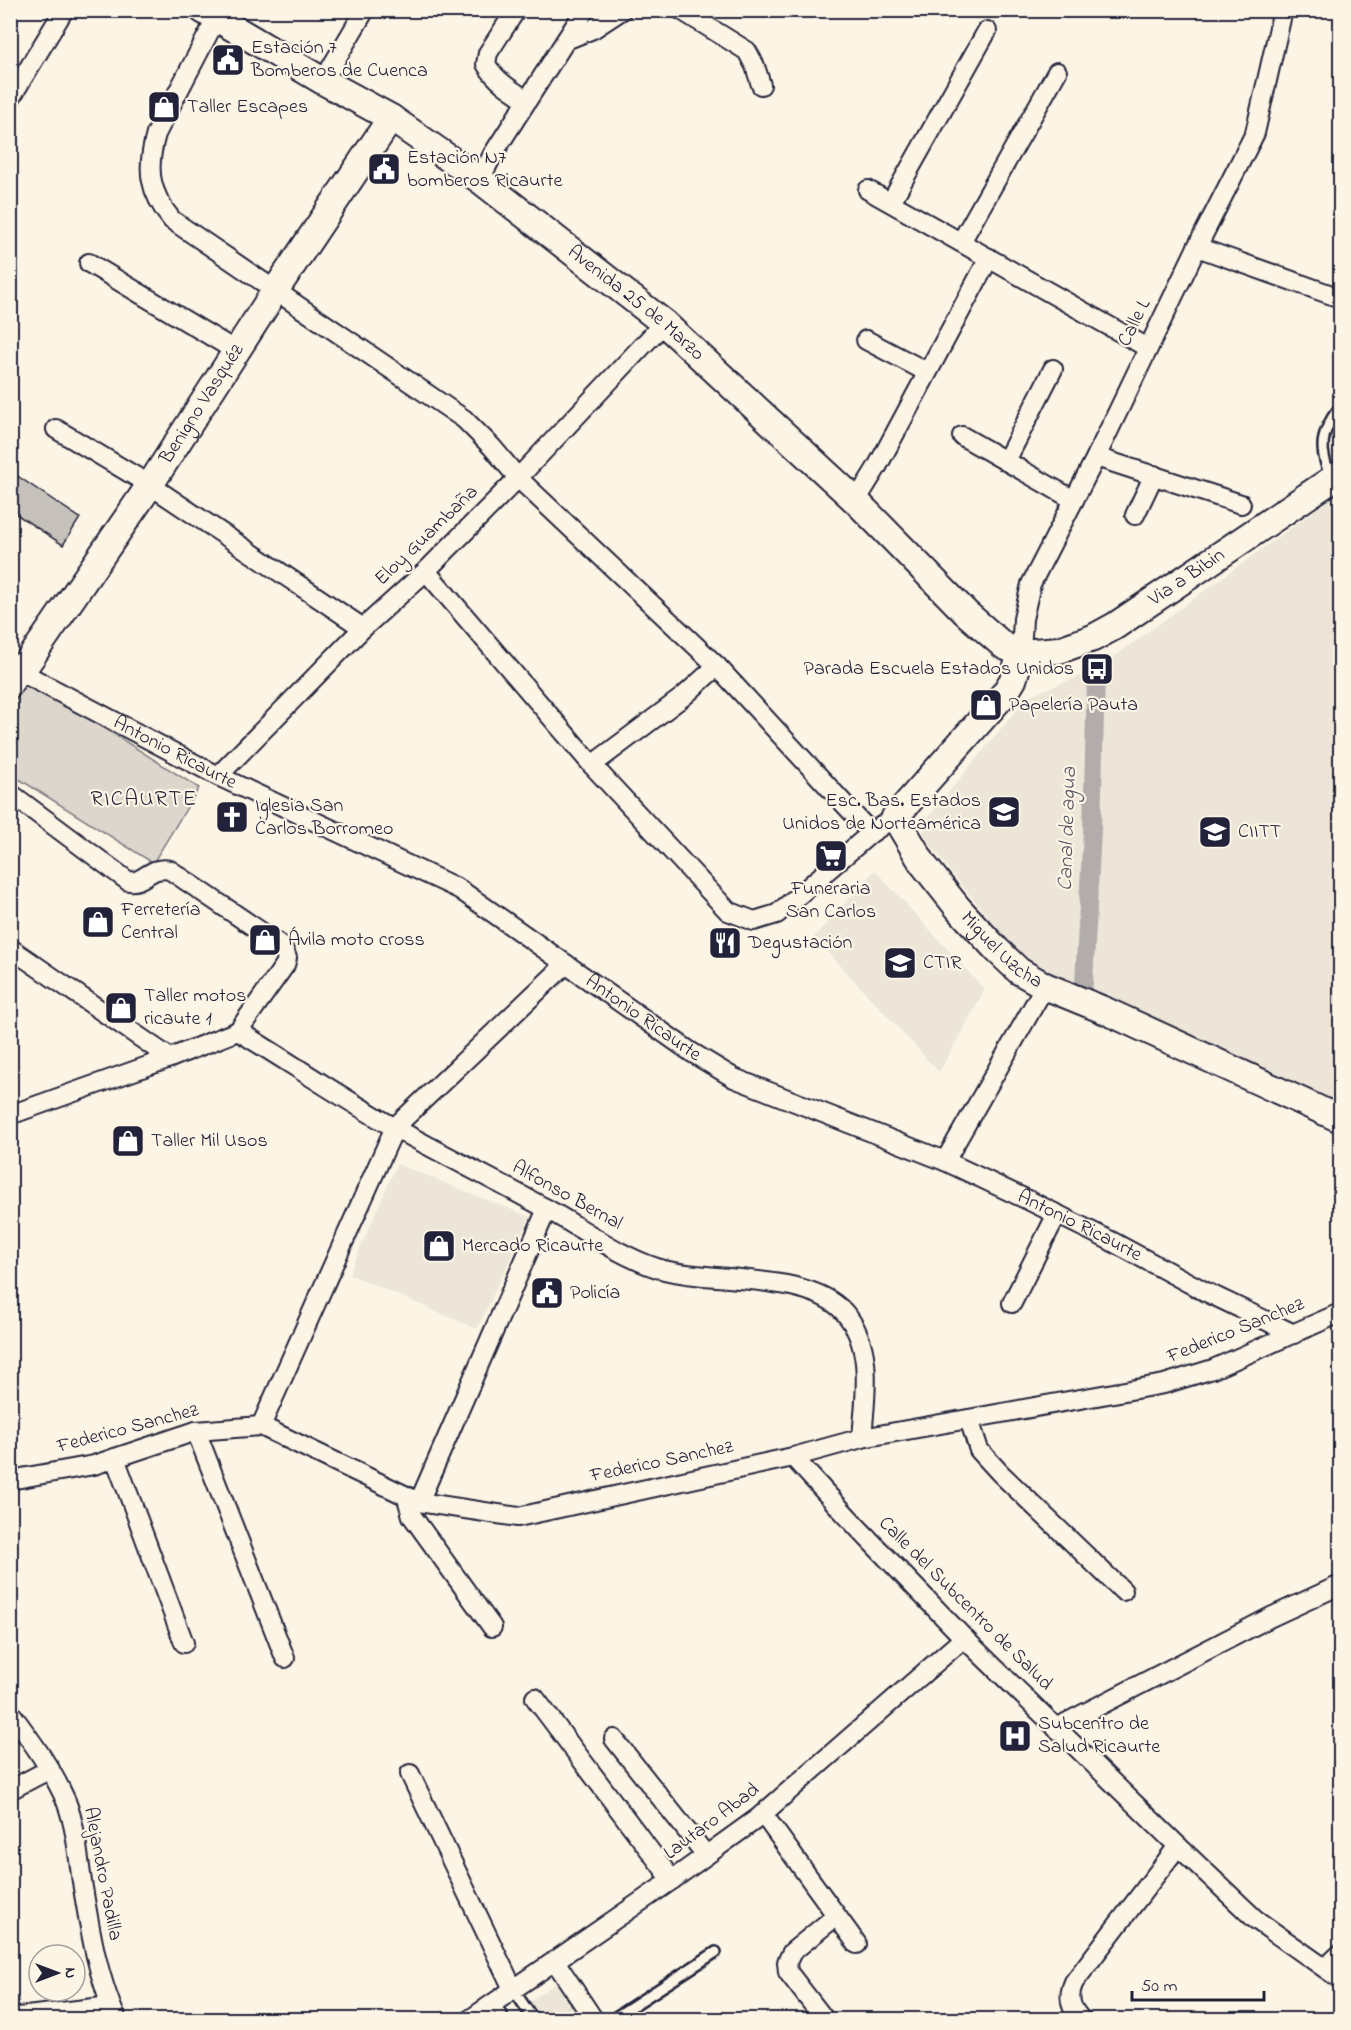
<svg xmlns="http://www.w3.org/2000/svg" width="1351" height="2030" viewBox="0 0 1351 2030" font-family="'Indie Flower',sans-serif">
	<style>
		.built { fill: #ece5d8 }
		.green { fill: #dcd6cc; stroke: #7f7c84; stroke-width: 1.5 }
		.lines { fill: none; stroke-linecap: round; stroke-linejoin: round }
		.canal { stroke: #b2adab; stroke-width: 18 }
		.building { fill: #c6c1bb; stroke: #22223b; stroke-width: 1.5 }
		.lane-casing { stroke: #22223b; stroke-width: 14 }
		.street-casing { stroke: #22223b; stroke-width: 22 }
		.secondary-casing { stroke: #22223b; stroke-width: 30 }
		.lane { stroke: #fcf5e5; stroke-width: 9 }
		.street { stroke: #fcf5e5; stroke-width: 18 }
		.secondary { stroke: #fcf5e5; stroke-width: 26 }
		.labels { text-anchor: middle; dominant-baseline: central; stroke-width: 4.5; stroke-linejoin: round; paint-order: stroke }
		.poi-label { font-size: 20px; fill: #22223b; stroke: #fcf5e5; text-anchor: start }
		.street-label { font-size: 20px; fill: #22223b; stroke: #fcf5e5 }
		.water-label { font-size: 21px; font-style: italic; fill: #545362; stroke: #fcf5e5 }
		.quarter-label { font-size: 22px; letter-spacing: 1.5px; fill: #22223b; stroke: #fcf5e5 }
	</style>
	<rect width="100%" height="100%" fill="#fcf5e5"/>
	<filter id="ink" filterUnits="userSpaceOnUse"><feTurbulence type="fractalNoise" baseFrequency=".0167" numOctaves="2"/><feDisplacementMap in="SourceGraphic" scale="12" xChannelSelector="R" yChannelSelector="G"/><feConvolveMatrix kernelMatrix="1 2 1 2 8 2 1 2 1" color-interpolation-filters="sRGB"/></filter>
	<g filter="url(#ink)">
		<g class="built">
			<path d="M 1340,492 L 1340,1102 L 1041,968 L 1018,952 L 957,880 L 928,841 L 924,833 L 929,816 L 1028,696 L 1096,670 Z"/>
			<path d="M 875,870 L 985,990 L 939,1072 L 814,937 Z"/>
			<path d="M 397,1164 L 530,1217 L 477,1329 L 349,1274 Z"/>
			<path d="M 564,1977 L 590,2020 L 504,2020 Z"/>
		</g>
		<path class="green" d="M 28,680 L 199,788 L 153,863 L 11,774 L 10,709 Z"/>
		<g class="lines">
			<path class="canal" d="M 1084,983 L 1092,830 L 1096,676"/>
		</g>
		<path class="building" d="M 10,471 L 80,518 L 63,545 L 10,510 Z"/>
		<g class="lines">
			<defs>
				<g id="lane">
					<path d="M 1332,479 C 1318,450 1320,432 1340,407"/>
					<path d="M 513,1989 L 534,2020"/>
					<path d="M 494,2003 L 505,2020"/>
					<path d="M 611,2020 L 716,1952"/>
				</g>
				<g id="street">
					<path d="M 516,10 L 488,53 L 486,64 C 496,81 511,90 527,100"/>
					<path d="M 681,10 L 747,51 L 755,66 L 761,85"/>
					<path d="M 216,19 L 156,134 C 146,169 149,192 172,220 L 464,419 L 492,447 L 518,478 L 717,666 L 871,833"/>
					<path d="M 566,40 L 593,29 L 622,10"/>
					<path d="M 323,81 L 365,10"/>
					<path d="M 10,99 L 64,10"/>
					<path d="M 480,180 L 493,154 L 585,10"/>
					<path d="M 868,190 L 1148,348"/>
					<path d="M 891,202 L 987,31"/>
					<path d="M 961,242 L 1057,72"/>
					<path d="M 1197,247 L 1340,298"/>
					<path d="M 89,263 L 236,351"/>
					<path d="M 866,340 L 927,372"/>
					<path d="M 56,429 L 150,485 L 363,628"/>
					<path d="M 962,436 L 1074,500"/>
					<path d="M 1096,457 L 1241,504"/>
					<path d="M 1006,461 L 1053,369"/>
					<path d="M 856,501 L 877,467 L 989,258"/>
					<path d="M 1135,515 L 1154,475"/>
					<path d="M 426,571 L 592,765 L 728,911 L 754,921 L 777,914 L 871,833 L 895,817"/>
					<path d="M 1021,653 L 1023,619 L 1031,584 L 1096,457 L 1197,247 L 1255,133 L 1283,10"/>
					<path id="s1" d="M 10,690 L 21,672 L 218,776 L 459,889 L 691,1052 L 734,1078 L 945,1161 L 1028,1200 L 1111,1241 L 1202,1290 L 1294,1334"/>
					<path d="M 592,765 L 684,696 L 717,666"/>
					<path d="M 218,776 L 363,628 L 426,571 L 518,478 L 664,323"/>
					<path d="M 10,793 L 128,881 C 145,884 149,865 170,870 L 282,946 L 287,958 L 285,965 L 238,1031"/>
					<path d="M 10,948 L 170,1058"/>
					<path d="M 10,1115 L 170,1058 L 238,1031 C 291,1063 343,1099 397,1129 C 446,1156 496,1181 545,1208 C 582,1228 617,1255 657,1268 C 709,1284 808,1271 844,1312 C 875,1347 865,1396 862,1438"/>
					<path d="M 945,1161 L 1045,986"/>
					<path d="M 1012,1303 L 1057,1214"/>
					<path d="M 969,1419 L 979,1450 L 1000,1473 L 1123,1591"/>
					<path d="M 261,1426 L 395,1127 L 566,964"/>
					<path d="M 196,1431 L 285,1658"/>
					<path d="M 793,1457 L 858,1528 L 964,1638 L 1178,1846 L 1255,1919 L 1340,1979"/>
					<path d="M 115,1458 L 184,1643"/>
					<path d="M 10,1480 L 94,1465 L 196,1431 L 261,1426 L 419,1502 L 518,1517 L 793,1457 L 862,1438 L 1164,1384 L 1213,1369 L 1340,1313"/>
					<path d="M 407,1498 L 412,1516 L 492,1627"/>
					<path d="M 419,1502 L 547,1209"/>
					<path d="M 535,1698 L 672,1880"/>
					<path d="M 10,1712 C 31,1740 52,1769 66,1801 C 76,1827 78,1855 82,1882 C 90,1930 97,1975 117,2020"/>
					<path d="M 1056,1728 L 1271,1617 L 1340,1585"/>
					<path d="M 614,1739 L 706,1855"/>
					<path d="M 410,1774 L 513,1989"/>
					<path d="M 10,1790 L 50,1769"/>
					<path d="M 763,1814 L 857,1944"/>
					<path d="M 555,1961 L 594,2020"/>
					<path d="M 1325,1968 L 1340,1954"/>
					<path d="M 10,2018 L 111,2006"/>
					<path d="M 469,2020 L 672,1880 L 758,1818 L 964,1638"/>
					<path d="M 825,2020 L 788,1972 L 787,1962 L 792,1952 L 836,1916"/>
					<path d="M 1082,2020 C 1070,2008 1067,1997 1074,1982 L 1178,1846"/>
				</g>
				<g id="secondary">
					<path id="s2" d="M 203,10 L 323,81 L 391,118 L 480,180 L 664,323 L 856,501 L 966,613 L 1004,646 L 1021,653 L 1059,650 L 1093,638 L 1115,626 L 1340,474"/>
					<path id="s3" d="M 1021,653 L 1013,680 L 1005,693 L 895,817 L 923,864 L 958,908 L 997,950 L 1019,971 L 1045,986 L 1106,1011 L 1340,1119"/>
					<path id="s4" d="M 10,666 L 21,672 L 150,485 L 275,291 L 391,118"/>
				</g>
			</defs>
			<use href="#lane" class="lane-casing"/>
			<use href="#street" class="street-casing"/>
			<use href="#secondary" class="secondary-casing"/>
			<use href="#lane" class="lane"/>
			<use href="#street" class="street"/>
			<use href="#secondary" class="secondary"/>
		</g>
	</g>
	<defs>
		<symbol id="civic-square" viewBox="-11 -11 22 22"><rect x="-9" y="-9" width="18" height="18" rx="4" fill="#22223b" stroke="#fcf5e5"/><path d="M-.6-6.5H3V-4.5H.6V-3L4-1V1h2V6H-6V1h2V-1L-.6-3ZM-1.2 2.5V6h2.4V2.5Z" fill="#fff"/></symbol>
		<symbol id="shop-square" viewBox="-11 -11 22 22"><rect x="-9" y="-9" width="18" height="18" rx="4" fill="#22223b" stroke="#fcf5e5"/><path d="M-5-2.5h2.3a2.7 3.5 0 0 1 5.4 0H5L5.5 6h-11ZM-1.5-2.5h3a1.5 2.3 0 0 0-3 0Z" fill="#fff"/></symbol>
		<symbol id="bus-square" viewBox="-11 -11 22 22"><rect x="-9" y="-9" width="18" height="18" rx="4" fill="#22223b" stroke="#fcf5e5"/><path d="M-5-6H5V4H4V6H2V4H-2V6H-4V4H-5ZM-3.5-4V0h7V-4ZM-3.5 1.2v1.5H-2V1.2ZM2 1.2v1.5H3.5V1.2Z" fill="#fff"/></symbol>
		<symbol id="school-square" viewBox="-11 -11 22 22"><rect x="-9" y="-9" width="18" height="18" rx="4" fill="#22223b" stroke="#fcf5e5"/><path d="M0-5L7-2L0 1L-7-2ZM-4 1L0 2.5L4 1V4Q0 6-4 4Z" fill="#fff"/></symbol>
		<symbol id="church-square" viewBox="-11 -11 22 22"><rect x="-9" y="-9" width="18" height="18" rx="4" fill="#22223b" stroke="#fcf5e5"/><path d="M-1.2-6h2.4v3.5h3.3v2.4h-3.3V6h-2.4V-.1h-3.3v-2.4h3.3Z" fill="#fff"/></symbol>
		<symbol id="university-square" viewBox="-11 -11 22 22"><rect x="-9" y="-9" width="18" height="18" rx="4" fill="#22223b" stroke="#fcf5e5"/><path d="M0-5L7-2L0 1L-7-2ZM-4 1L0 2.5L4 1V4Q0 6-4 4Z" fill="#fff"/></symbol>
		<symbol id="supermarket-square" viewBox="-11 -11 22 22"><rect x="-9" y="-9" width="18" height="18" rx="4" fill="#22223b" stroke="#fcf5e5"/><path d="M-6-5.5h2.5l.6 2H6L4.5 2H-2.5L-4.4-4H-6ZM-1.5 3.2a1.3 1.3 0 1 0 .1 0ZM3 3.2a1.3 1.3 0 1 0 .1 0Z" fill="#fff"/></symbol>
		<symbol id="restaurant-square" viewBox="-11 -11 22 22"><rect x="-9" y="-9" width="18" height="18" rx="4" fill="#22223b" stroke="#fcf5e5"/><path d="M-5-6h1v4h1v-4h1v4h1v-4h1v5L-1.5 .5V6h-2V.5L-5-1ZM5-6V6H3V1.5H1.5Q1.5-4 5-6Z" fill="#fff"/></symbol>
		<symbol id="hospital-square" viewBox="-11 -11 22 22"><rect x="-9" y="-9" width="18" height="18" rx="4" fill="#22223b" stroke="#fcf5e5"/><path d="M-5-5h3v3.5h4V-5h3V5h-3V1.5h-4V5h-3Z" fill="#fff"/></symbol>
	</defs>
	<g fill-rule="evenodd">
		<use href="#civic-square" x="209" y="41" width="38" height="38"/>
		<use href="#shop-square" x="145" y="88" width="38" height="38"/>
		<use href="#civic-square" x="365" y="150" width="38" height="38"/>
		<use href="#bus-square" x="1078" y="650" width="38" height="38"/>
		<use href="#shop-square" x="967" y="686" width="38" height="38"/>
		<use href="#school-square" x="985" y="793" width="38" height="38"/>
		<use href="#church-square" x="213" y="798" width="38" height="38"/>
		<use href="#university-square" x="1196" y="813" width="38" height="38"/>
		<use href="#supermarket-square" x="812" y="837" width="38" height="38"/>
		<use href="#shop-square" x="79" y="903" width="38" height="38"/>
		<use href="#shop-square" x="246" y="921" width="38" height="38"/>
		<use href="#restaurant-square" x="706" y="924" width="38" height="38"/>
		<use href="#school-square" x="881" y="944" width="38" height="38"/>
		<use href="#shop-square" x="102" y="989" width="38" height="38"/>
		<use href="#shop-square" x="109" y="1122" width="38" height="38"/>
		<use href="#shop-square" x="420" y="1227" width="38" height="38"/>
		<use href="#civic-square" x="528" y="1274" width="38" height="38"/>
		<use href="#hospital-square" x="996" y="1717" width="38" height="38"/>
	</g>
	<g class="labels">
		<g class="poi-label">
			<text x="251" y="48">Estación 7<tspan x="251" dy="23">Bomberos de Cuenca</tspan></text>
			<text x="187" y="107">Taller Escapes</text>
			<text x="407" y="158">Estación N7<tspan x="407" dy="23">bomberos Ricaurte</tspan></text>
			<text x="1074" y="669" text-anchor="end">Parada Escuela Estados Unidos</text>
			<text x="1009" y="705">Papelería Pauta</text>
			<text x="981" y="801" text-anchor="end">Esc. Bas. Estados<tspan x="981" dy="23">Unidos de Norteamérica</tspan></text>
			<text x="255" y="806">Iglesia San<tspan x="255" dy="23">Carlos Borromeo</tspan></text>
			<text x="1238" y="832">CIITT</text>
			<text x="831" y="889" text-anchor="middle">Funeraria<tspan x="831" dy="23">San Carlos</tspan></text>
			<text x="121" y="910">Ferretería<tspan x="121" dy="23">Central</tspan></text>
			<text x="288" y="940">Ávila moto cross</text>
			<text x="748" y="943">Degustación</text>
			<text x="923" y="963">CTIR</text>
			<text x="144" y="996">Taller motos<tspan x="144" dy="23">ricaute 1</tspan></text>
			<text x="151" y="1141">Taller Mil Usos</text>
			<text x="462" y="1246">Mercado Ricaurte</text>
			<text x="570" y="1293">Policía</text>
			<text x="1038" y="1724">Subcentro de<tspan x="1038" dy="23">Salud Ricaurte</tspan></text>
		</g>
		<g class="street-label">
			<text stroke="none"><textPath href="#s2" startOffset="524">Avenida 25 de Marzo</textPath></text>
			<text transform="translate(1135 323) rotate(-64)">Calle L</text>
			<text stroke="none"><textPath href="#s4" startOffset="336">Benigno Vasquéz</textPath></text>
			<text transform="translate(427 536) rotate(-44)">Eloy Guambaña</text>
			<text stroke="none"><textPath href="#s2" startOffset="1232">Via a Bibin</textPath></text>
			<text stroke="none"><textPath href="#s1" startOffset="195">Antonio Ricaurte</textPath></text>
			<text stroke="none"><textPath href="#s3" startOffset="381">Miguel Uzcha</textPath></text>
			<text stroke="none"><textPath href="#s1" startOffset="735">Antonio Ricaurte</textPath></text>
			<text transform="translate(567 1196) rotate(29)">Alfonso Bernal</text>
			<text stroke="none"><textPath href="#s1" startOffset="1220">Antonio Ricaurte</textPath></text>
			<text transform="translate(1236 1331) rotate(-22)">Federico Sanchez</text>
			<text transform="translate(128 1429) rotate(-15)">Federico Sanchez</text>
			<text transform="translate(662 1462) rotate(-12)">Federico Sanchez</text>
			<text transform="translate(965 1604) rotate(45)">Calle del Subcentro de Salud</text>
			<text transform="translate(712 1822) rotate(-37)">Lautaro Abad</text>
			<text transform="translate(102 1874) rotate(79)">Alejandro Padilla</text>
		</g>
		<g class="water-label">
			<text transform="translate(1068 829) rotate(-88)">Canal de agua</text>
		</g>
		<g class="quarter-label">
			<text x="144" y="800">RICAURTE</text>
		</g>
	</g>
	<rect width="1351" height="2030" fill="none" stroke="#fcf5e5" stroke-width="36"/>
	<rect x="18" y="18" width="1315" height="1994" fill="none" stroke="#22223b" stroke-width="2" filter="url(#ink)"/>
	<g transform="translate(57 1973) rotate(90)"><circle r="28" fill="#fcf5e5" stroke="#a5a1a1" stroke-width="1.5"/>
	<path d="M0-4.5L10 22L0 15L-10 22Z" fill="#22223b"/>
	<text y="-9" font-size="16" font-weight="bold" text-anchor="middle" fill="#22223b">N</text>
	</g>
	<path d="M1132 1991v9h132v-9" fill="none" stroke="#22223b" stroke-width="3"/>
	<text x="1141" y="1991" font-size="18" fill="#22223b" stroke="#fcf5e5" stroke-width="4.5" paint-order="stroke">50 m</text>
</svg>
